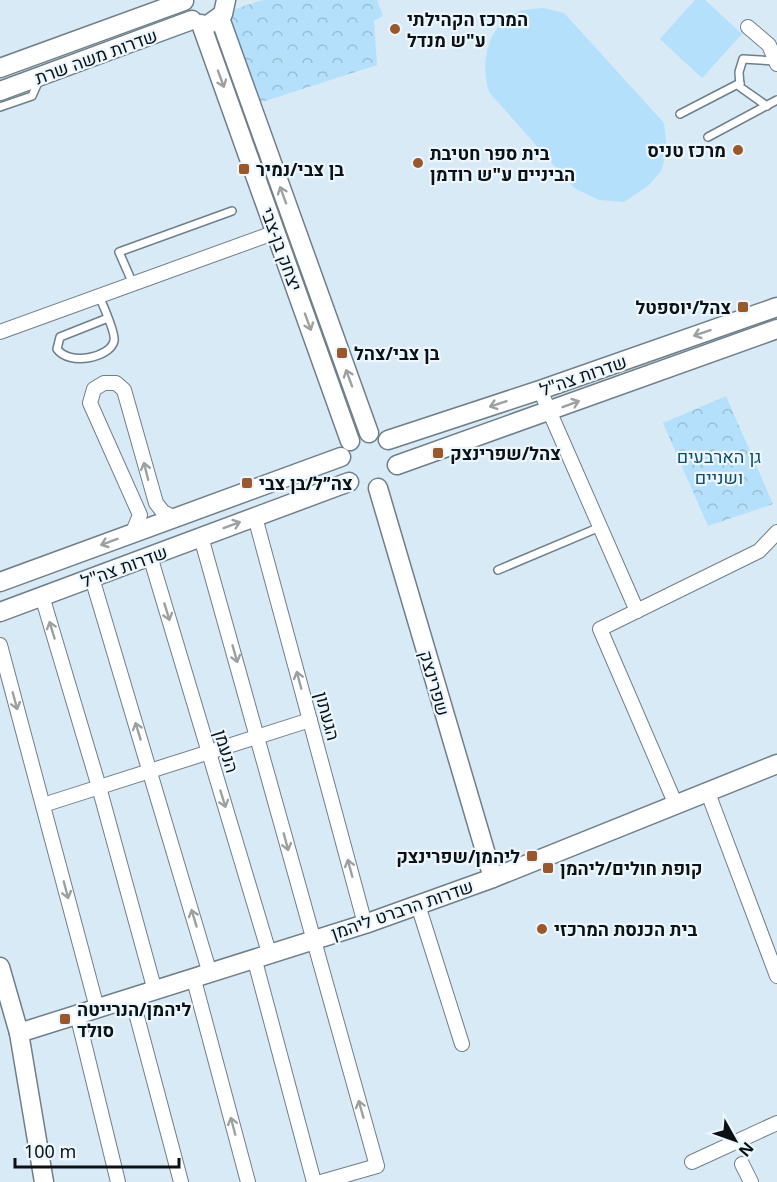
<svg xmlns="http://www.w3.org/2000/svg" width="777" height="1182" viewBox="0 0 777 1182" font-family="'Noto Sans',Heebo,sans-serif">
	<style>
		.park { fill: url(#park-crowns) }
		.garden { fill: #b4e0fb }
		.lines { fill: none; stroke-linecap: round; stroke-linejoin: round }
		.lane-casing { stroke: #6f7f89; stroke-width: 10 }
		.street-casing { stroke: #6f7f89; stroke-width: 16 }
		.secondary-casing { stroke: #6f7f89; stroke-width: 21 }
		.lane { stroke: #fff; stroke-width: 7 }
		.street { stroke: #fff; stroke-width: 14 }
		.secondary { stroke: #fff; stroke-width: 18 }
		.oneway { stroke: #9da0a1 }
		.poi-dot { fill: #9b562a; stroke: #ebf6fd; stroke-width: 2 }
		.labels { text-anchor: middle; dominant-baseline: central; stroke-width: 4.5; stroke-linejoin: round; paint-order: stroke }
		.poi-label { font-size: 18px; font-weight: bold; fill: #0b1115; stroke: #ebf6fd; text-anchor: start }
		.street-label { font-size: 18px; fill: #0b1115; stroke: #ebf6fd }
		.park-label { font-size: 18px; fill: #0e4e6b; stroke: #ebf6fd }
	</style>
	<defs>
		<pattern id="park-crowns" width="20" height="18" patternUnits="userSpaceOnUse" patternTransform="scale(1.5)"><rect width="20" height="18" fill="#b4e0fb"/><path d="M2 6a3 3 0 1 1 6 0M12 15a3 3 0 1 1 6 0" fill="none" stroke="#99bfd6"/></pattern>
	</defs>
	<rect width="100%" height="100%" fill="#d8eaf5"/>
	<g class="park">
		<path d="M 263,0 L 377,0 L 383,16 L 374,21 L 377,65 L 259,103 L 229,20 L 235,9 Z"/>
		<path d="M 726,396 L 773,504 L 708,526 L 663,423 Z"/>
	</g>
	<g class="garden">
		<path d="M 695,0 L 705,0 L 742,34 L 702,78 L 660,39 Z"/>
		<path d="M 544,8 L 564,13 L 664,123 L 667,151 L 661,171 L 648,186 L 624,202 L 599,200 L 574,188 L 489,92 C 480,63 487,23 520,11 C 527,9 537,9 544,8 Z"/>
	</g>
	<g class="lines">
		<defs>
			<g id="lane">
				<path d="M 767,106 L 740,87 L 739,72 L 743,59 L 776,61"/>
				<path d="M 0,107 L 32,96 L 39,80"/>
				<path d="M 680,114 L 740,83"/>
				<path d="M 708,137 L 777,100"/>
				<path d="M 133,284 L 119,252 L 232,211"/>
				<path d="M 99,296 C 103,305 116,334 114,341 C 110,358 69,366 57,349 L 60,337 L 108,318"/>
				<path d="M 498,570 L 600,527"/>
			</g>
			<g id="street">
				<path d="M 748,27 L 769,45 L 777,64"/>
				<path d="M 0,332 L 276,232"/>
				<path d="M 540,390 L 637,611"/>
				<path d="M 255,517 L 365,924"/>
				<path d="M 132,534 L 140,515 L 90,403 L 94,389 L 104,383 L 116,383 L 124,390 L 156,503 L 163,512 L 175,518"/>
				<path d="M 201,537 L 377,1166 L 321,1182"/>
				<path d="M 150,556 L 270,956"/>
				<path d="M 92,578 L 210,974"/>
				<path d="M 42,596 L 99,787 L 155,991"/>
				<path d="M 0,645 L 97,1008"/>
				<path d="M 708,793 L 777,976"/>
				<path d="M 43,805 L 310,720"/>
				<path d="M 676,805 L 600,629 L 759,551 L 777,532"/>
				<path d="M 418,905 L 462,1044"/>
				<path d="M 255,961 L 314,1182"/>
				<path d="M 194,980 L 248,1182"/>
				<path d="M 132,998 L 181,1182"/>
				<path d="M 77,1014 L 118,1182"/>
				<path d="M 692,1162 L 777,1123"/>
				<path d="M 742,1164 L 751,1182"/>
			</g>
			<g id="secondary">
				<path d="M 220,18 L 369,433"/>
				<path d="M 201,24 L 350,441"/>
				<path d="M 209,24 L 223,14 L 226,0"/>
				<path d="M 0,68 L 184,1"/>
				<path d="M 0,91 L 192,20"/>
				<path d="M 388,440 L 540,390 L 777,307"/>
				<path d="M 397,465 L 777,329"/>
				<path d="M 378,488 L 493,878"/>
				<path d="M 0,582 L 341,457"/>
				<path d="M 0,612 L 349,482"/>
				<path d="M 0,967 L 19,1033 L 44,1182"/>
				<path d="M 19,1033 L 365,924 L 493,878 L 777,764"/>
			</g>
		</defs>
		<use href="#lane" class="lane-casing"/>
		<use href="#street" class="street-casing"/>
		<use href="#secondary" class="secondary-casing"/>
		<use href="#lane" class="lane"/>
		<use href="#street" class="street"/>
		<use href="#secondary" class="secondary"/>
	</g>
	<defs><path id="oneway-shaft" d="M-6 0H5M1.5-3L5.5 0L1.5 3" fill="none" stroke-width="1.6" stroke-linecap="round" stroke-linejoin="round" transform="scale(1.5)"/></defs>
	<g class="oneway">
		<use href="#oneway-shaft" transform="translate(221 79) rotate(70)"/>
		<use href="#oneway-shaft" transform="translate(283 195) rotate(-110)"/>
		<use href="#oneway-shaft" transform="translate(308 322) rotate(70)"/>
		<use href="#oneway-shaft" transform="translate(702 333) rotate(161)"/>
		<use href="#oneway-shaft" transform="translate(349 378) rotate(-110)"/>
		<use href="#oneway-shaft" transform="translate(498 404) rotate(162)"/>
		<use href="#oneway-shaft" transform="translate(571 404) rotate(-20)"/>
		<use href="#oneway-shaft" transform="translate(146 471) rotate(-104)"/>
		<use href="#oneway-shaft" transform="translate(232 525) rotate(-20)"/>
		<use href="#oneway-shaft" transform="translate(109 542) rotate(160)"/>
		<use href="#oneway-shaft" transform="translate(167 612) rotate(73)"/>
		<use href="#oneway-shaft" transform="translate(52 630) rotate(-107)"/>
		<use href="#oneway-shaft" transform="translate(235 654) rotate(74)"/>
		<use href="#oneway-shaft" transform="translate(299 680) rotate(-105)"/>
		<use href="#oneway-shaft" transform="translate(15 701) rotate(75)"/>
		<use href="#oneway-shaft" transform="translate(138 731) rotate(-107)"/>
		<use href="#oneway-shaft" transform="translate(223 799) rotate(73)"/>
		<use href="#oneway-shaft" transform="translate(286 842) rotate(75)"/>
		<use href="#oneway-shaft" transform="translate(350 868) rotate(-105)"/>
		<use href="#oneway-shaft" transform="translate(66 890) rotate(75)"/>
		<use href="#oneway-shaft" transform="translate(194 918) rotate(-107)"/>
		<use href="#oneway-shaft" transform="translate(361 1109) rotate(-106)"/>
		<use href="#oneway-shaft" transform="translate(233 1126) rotate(-105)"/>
	</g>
	<g class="poi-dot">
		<circle cx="395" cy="29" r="6"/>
		<circle cx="738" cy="150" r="6"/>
		<circle cx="418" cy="163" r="6"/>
		<rect x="238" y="163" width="12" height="12" rx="3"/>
		<rect x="737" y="301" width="12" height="12" rx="3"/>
		<rect x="336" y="347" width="12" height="12" rx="3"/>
		<rect x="432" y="447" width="12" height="12" rx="3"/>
		<rect x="241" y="477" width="12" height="12" rx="3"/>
		<rect x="526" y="850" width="12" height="12" rx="3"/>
		<rect x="542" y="862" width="12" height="12" rx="3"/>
		<circle cx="542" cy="929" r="6"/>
		<rect x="59" y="1013" width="12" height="12" rx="3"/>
	</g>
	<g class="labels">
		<g class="poi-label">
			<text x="407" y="19">המרכז הקהילתי<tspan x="407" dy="21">ע"ש מנדל</tspan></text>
			<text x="726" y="150" text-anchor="end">מרכז טניס</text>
			<text x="430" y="153">בית ספר חטיבת<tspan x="430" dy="21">הביניים ע"ש רודמן</tspan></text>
			<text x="256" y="169">בן צבי/נמיר</text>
			<text x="731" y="307" text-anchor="end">צהל/יוספטל</text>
			<text x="354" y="353">בן צבי/צהל</text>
			<text x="450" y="453">צהל/שפרינצק</text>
			<text x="259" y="483">צה״ל/בן צבי</text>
			<text x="520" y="856" text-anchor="end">ליהמן/שפרינצק</text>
			<text x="560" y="868">קופת חולים/ליהמן</text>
			<text x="554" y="929">בית הכנסת המרכזי</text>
			<text x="77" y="1009">ליהמן/הנרייטה<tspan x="77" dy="21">סולד</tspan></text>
		</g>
		<g class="street-label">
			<text transform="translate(96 56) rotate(-20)">שדרות משה שרת</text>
			<text transform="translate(282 249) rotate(70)">יצחק בן-צבי</text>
			<text transform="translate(583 375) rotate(-19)">שדרות צה"ל</text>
			<text transform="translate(124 566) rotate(-20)">שדרות צה"ל</text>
			<text transform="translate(435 683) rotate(74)">שפרינצק</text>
			<text transform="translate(328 716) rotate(75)">הגעתון</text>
			<text transform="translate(227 751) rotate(73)">הנעמן</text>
			<text transform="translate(402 909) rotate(-19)">שדרות הרברט ליהמן</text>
		</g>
		<g class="park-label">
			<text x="719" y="456">גן הארבעים<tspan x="719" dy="21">ושניים</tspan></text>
		</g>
	</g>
	<g transform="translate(735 1140) rotate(130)" stroke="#ebf6fd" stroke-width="4.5" paint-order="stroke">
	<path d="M0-4.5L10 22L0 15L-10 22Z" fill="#0b1115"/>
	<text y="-9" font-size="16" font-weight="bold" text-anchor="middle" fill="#0b1115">N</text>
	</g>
	<path d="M15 1158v9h164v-9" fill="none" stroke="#0b1115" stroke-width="3"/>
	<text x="24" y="1158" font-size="18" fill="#0b1115" stroke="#ebf6fd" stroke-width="4.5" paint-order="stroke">100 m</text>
</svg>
